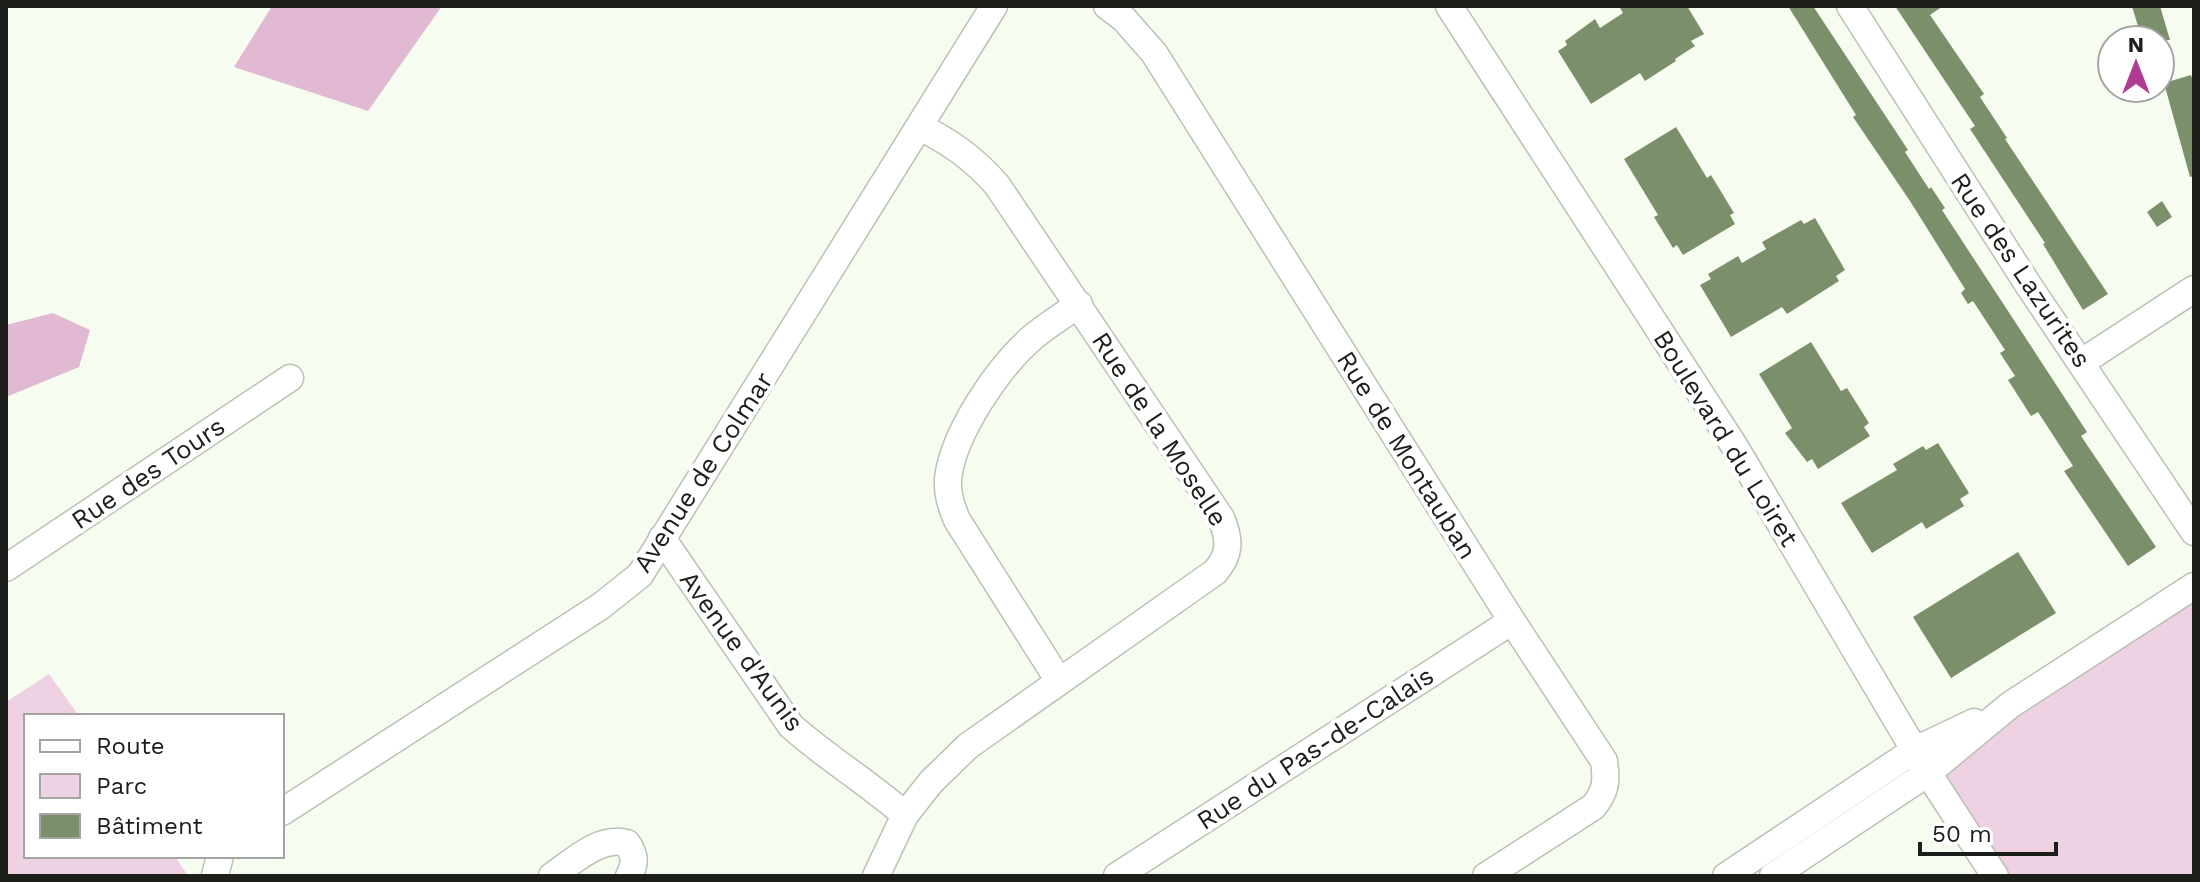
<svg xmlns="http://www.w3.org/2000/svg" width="2200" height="882" viewBox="0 0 2200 882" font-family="'Work Sans',sans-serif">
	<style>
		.green { fill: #efd1e4 }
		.forest { fill: #e1b9d3 }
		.building { fill: #7c8f6b }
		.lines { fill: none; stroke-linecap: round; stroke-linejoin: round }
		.minor-casing { stroke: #bac1b5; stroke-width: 29 }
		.minor { stroke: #fff; stroke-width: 26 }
		.labels { text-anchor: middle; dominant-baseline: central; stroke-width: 8; stroke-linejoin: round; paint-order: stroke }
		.street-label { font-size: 26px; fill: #1c1e1a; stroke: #fff }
	</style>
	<rect width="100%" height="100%" fill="#f6fcf0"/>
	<g class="green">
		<path d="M 2194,585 L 2194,876 L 1995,876 L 1928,773 Z"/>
		<path d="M 49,674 L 79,716 L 26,716 L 26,856 L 175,856 L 188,876 L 6,876 L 6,702 Z"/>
	</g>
	<g class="forest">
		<path d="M 272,6 L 442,6 L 368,111 L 234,67 Z"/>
		<path d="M 53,313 L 90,330 L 79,367 L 6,397 L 6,325 Z"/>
	</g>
	<g class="building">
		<path d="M 1619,6 L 1687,6 L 1704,34 L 1691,41 L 1695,46 L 1675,59 L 1676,61 L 1645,81 L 1640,73 L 1591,104 L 1558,51 L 1567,45 L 1565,41 L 1595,19 L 1600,28 L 1623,13 Z"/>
		<path d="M 1788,6 L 1813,6 L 1908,150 L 1905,152 L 1929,189 L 1931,187 L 1945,208 L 1942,210 L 2087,432 L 2081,436 L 2156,547 L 2128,566 L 2064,471 L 2073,466 L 2038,412 L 2031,416 L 2008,380 L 2015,376 L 2000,353 L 2005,350 L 1973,301 L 1968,304 L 1961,293 L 1965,289 L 1910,201 L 1853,117 L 1856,115 Z"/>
		<path d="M 1895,6 L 1943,6 L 1930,15 L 1984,94 L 1980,97 L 2007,138 L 2005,139 L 2108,294 L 2083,310 L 2043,244 L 2045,243 L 1970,129 L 1975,126 Z"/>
		<path d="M 2132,6 L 2160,6 L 2170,40 L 2142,40 Z"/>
		<path d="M 2191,75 L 2194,84 L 2194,176 L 2190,177 L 2164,83 Z"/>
		<path d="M 1676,127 L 1707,178 L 1711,175 L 1734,213 L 1730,215 L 1735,224 L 1683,255 L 1677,245 L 1673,248 L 1654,217 L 1658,215 L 1624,159 Z"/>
		<path d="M 2162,201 L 2172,217 L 2157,227 L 2147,212 Z"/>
		<path d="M 1815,218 L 1845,270 L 1836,276 L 1839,281 L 1787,314 L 1782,307 L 1731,337 L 1700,285 L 1711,279 L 1708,274 L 1738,256 L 1742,263 L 1766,249 L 1762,242 L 1801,220 L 1804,224 Z"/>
		<path d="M 1811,342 L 1841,391 L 1847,388 L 1869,423 L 1864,427 L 1870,436 L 1818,469 L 1812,459 L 1807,462 L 1785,433 L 1792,428 L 1759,374 Z"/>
		<path d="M 1938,443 L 1969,493 L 1960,499 L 1964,506 L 1926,529 L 1922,522 L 1872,553 L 1841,503 L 1897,470 L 1893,464 L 1923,446 L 1926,450 Z"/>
		<path d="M 2018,552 L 2056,613 L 1951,678 L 1913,617 Z"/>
	</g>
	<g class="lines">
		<defs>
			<g id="minor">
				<path d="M 1107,6 L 1124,19 L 1154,53 L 1512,621 L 1604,761 C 1607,781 1606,792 1593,807 L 1486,876"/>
				<path d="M 1449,6 L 1735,447 L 1928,773 L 1995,876"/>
				<path d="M 1850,6 L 2027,283 L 2194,532"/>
				<path d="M 2082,362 L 2194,289"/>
				<path d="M 662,538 L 791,726 C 827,758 869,783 905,815"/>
				<path d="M 6,568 L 290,378"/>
				<path d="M 1059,681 L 957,520 C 951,506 947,494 948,479 C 953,433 999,366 1033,337 C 1047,325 1064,315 1079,304"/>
				<path d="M 282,812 L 601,606 L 640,575 L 994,6"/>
				<path d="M 215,876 L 220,856"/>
				<path d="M 552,876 C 574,861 599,836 627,843 C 635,855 636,863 629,876"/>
				<path d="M 876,876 L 905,815 L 931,782 L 968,746 L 1215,572 C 1231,554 1230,539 1221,518 L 997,185 C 974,159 952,143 920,127"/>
				<path d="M 1117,876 L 1512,621"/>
				<path d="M 1726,876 L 1915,750 L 1974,722"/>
				<path d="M 1773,876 L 1928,773 L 2010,705 L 2194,586"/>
			</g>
		</defs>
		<use href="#minor" class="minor-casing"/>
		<use href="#minor" class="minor"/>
	</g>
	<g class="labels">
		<g class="street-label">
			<text transform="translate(2021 270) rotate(56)">Rue des Lazurites</text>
			<text transform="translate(1160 429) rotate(57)">Rue de la Moselle</text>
			<text transform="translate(1726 438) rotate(58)">Boulevard du Loiret</text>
			<text transform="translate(1407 455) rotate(58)">Rue de Montauban</text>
			<text transform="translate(703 472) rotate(-57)">Avenue de Colmar</text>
			<text transform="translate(148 473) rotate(-34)">Rue des Tours</text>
			<text transform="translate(742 651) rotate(54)">Avenue d'Aunis</text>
			<text transform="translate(1315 748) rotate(-33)">Rue du Pas-de-Calais</text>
		</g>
	</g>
	<rect width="2200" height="882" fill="none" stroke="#1c1e1a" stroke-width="16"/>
	<rect x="24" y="714" width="260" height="144" fill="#ffffff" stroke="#a4a5a3" stroke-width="2"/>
	<rect x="40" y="740" width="40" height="12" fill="#ffffff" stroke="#a4a5a3" stroke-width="2"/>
	<text x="96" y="754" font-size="24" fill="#1c1e1a">Route</text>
	<rect x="40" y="774" width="40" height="24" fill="#efd1e4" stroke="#a4a5a3" stroke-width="2"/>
	<text x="96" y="794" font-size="24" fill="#1c1e1a">Parc</text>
	<rect x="40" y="814" width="40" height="24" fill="#7c8f6b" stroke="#a4a5a3" stroke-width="2"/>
	<text x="96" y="834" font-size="24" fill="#1c1e1a">Bâtiment</text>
	<g transform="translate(2136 64)"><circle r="38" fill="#ffffff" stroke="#a4a5a3" stroke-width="2"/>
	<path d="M0-6L14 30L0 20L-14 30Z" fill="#b03b93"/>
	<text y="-12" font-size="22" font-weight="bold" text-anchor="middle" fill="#1c1e1a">N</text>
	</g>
	<path d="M1920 842v12h136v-12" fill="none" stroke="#1c1e1a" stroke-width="4"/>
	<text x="1932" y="842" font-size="24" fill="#1c1e1a" stroke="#ffffff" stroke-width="6" paint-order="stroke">50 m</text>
</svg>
